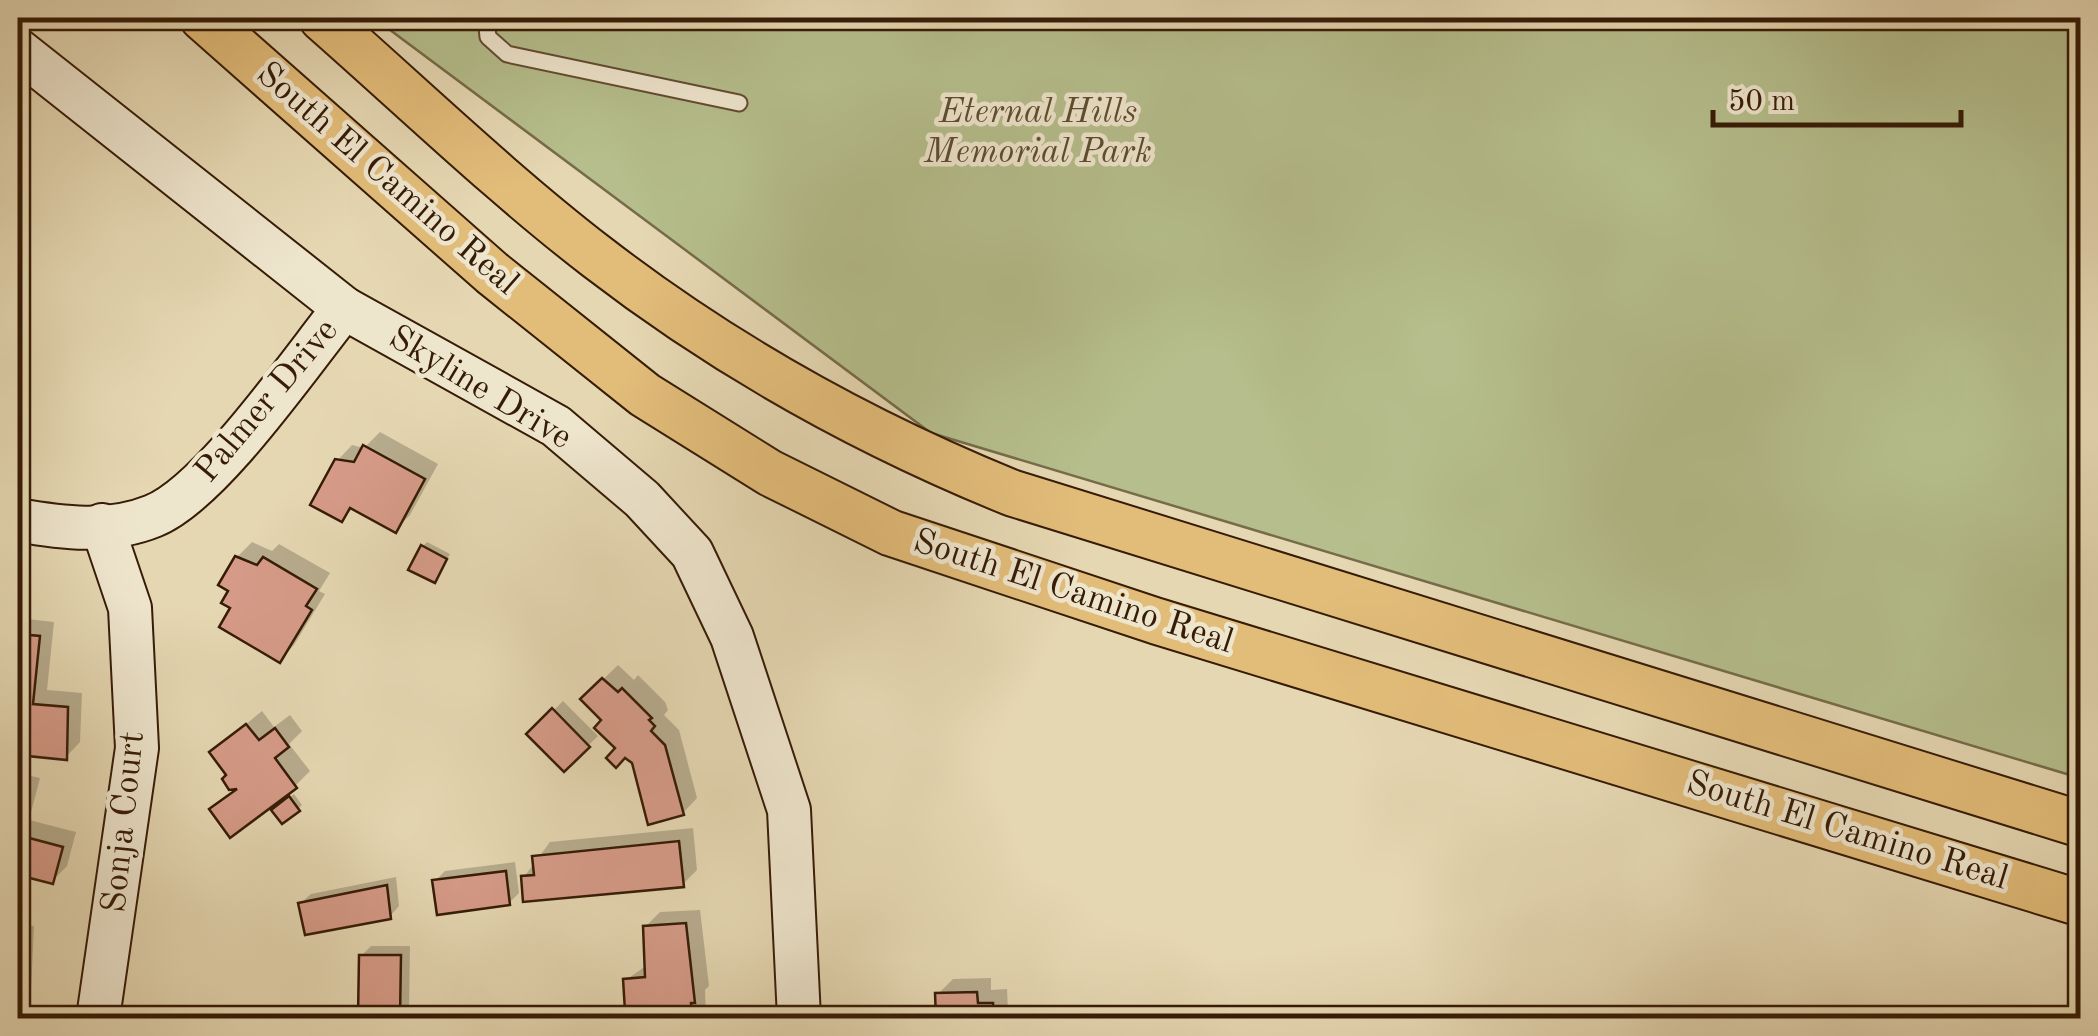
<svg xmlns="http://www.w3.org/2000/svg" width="2098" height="1036" viewBox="0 0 2098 1036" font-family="'Old Standard TT',serif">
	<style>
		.green { fill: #b5be8c; stroke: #766c49; stroke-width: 2.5 }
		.shadow { fill: #0003 }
		.building { fill: #d69b88; stroke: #361b06; stroke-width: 2.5 }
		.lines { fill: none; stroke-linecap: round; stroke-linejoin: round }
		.lane-casing { stroke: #624a31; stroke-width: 19 }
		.secondary-casing { stroke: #361b06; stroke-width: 46 }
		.primary-casing { stroke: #361b06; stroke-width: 49 }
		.lane { stroke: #eee5cd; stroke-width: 15 }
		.secondary { stroke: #eee5cd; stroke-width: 42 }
		.primary { stroke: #e2bc79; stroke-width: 45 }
		.labels { text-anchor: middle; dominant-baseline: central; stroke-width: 9; stroke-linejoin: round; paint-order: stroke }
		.park-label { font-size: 35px; font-style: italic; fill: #5c4c2e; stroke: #eee5cd }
		.street-label { font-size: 35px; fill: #361b06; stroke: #eee5cd }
	</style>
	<rect width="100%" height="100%" fill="#e5d7b2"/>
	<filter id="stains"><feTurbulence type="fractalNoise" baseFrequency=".002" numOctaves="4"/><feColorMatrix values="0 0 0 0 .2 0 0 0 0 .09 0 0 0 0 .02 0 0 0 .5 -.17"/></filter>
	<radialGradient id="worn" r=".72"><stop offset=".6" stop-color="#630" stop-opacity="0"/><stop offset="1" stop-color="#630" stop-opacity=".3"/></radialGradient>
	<path class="green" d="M 374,18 L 2080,18 L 2080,778 L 931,433 Z"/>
	<g class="shadow">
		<path d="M 380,432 L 438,464 L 410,515 L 395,530 L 354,507 L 342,519 L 337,461 L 352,445 L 364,448 Z"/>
		<path d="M 252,542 L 272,551 L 279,544 L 330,573 L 319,591 L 325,594 L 294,645 L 280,660 L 233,607 L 237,557 Z"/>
		<path d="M 427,542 L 450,554 L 438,576 L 423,546 Z"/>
		<path d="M 18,618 L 54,622 L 47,690 L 82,693 L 80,742 L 66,757 L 18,752 Z"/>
		<path d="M 618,665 L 634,680 L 638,675 L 665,702 L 668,710 L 664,715 L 679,730 L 697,798 L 683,813 L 619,748 L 605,720 L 583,699 Z"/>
		<path d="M 563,701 L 598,736 L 564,769 L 530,734 Z"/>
		<path d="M 262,711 L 274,727 L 290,715 L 302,731 L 289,744 L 310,771 L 295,786 L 212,810 L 239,786 L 212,752 Z"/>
		<path d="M 18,773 L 40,778 L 29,820 L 76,832 L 67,866 L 52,881 L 18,872 Z"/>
		<path d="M 294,794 L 302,805 L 298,809 L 279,806 Z"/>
		<path d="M 693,828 L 697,870 L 682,885 L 524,877 L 550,842 Z"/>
		<path d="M 515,862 L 519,893 L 509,903 L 435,881 L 445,871 Z"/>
		<path d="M 396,877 L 399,906 L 390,916 L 301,903 L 311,894 Z"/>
		<path d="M 700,910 L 709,986 L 705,990 L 706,1018 L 637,1018 L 626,980 L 647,965 L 645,927 L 660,912 Z"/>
		<path d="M 18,925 L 34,926 L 31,992 L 18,1005 Z"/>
		<path d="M 371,946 L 410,946 L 409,1008 L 399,1018 L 316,1018 L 326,1006 L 360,1007 L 361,956 Z"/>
		<path d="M 991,978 L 991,990 L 1007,989 L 1008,1010 L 999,1018 L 938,1018 L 938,994 L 953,979 Z"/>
		<rect x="18" y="1014" width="16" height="4"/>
	</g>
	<g class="building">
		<path d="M 363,445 L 425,479 L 396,533 L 350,508 L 342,522 L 310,505 L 335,459 L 354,462 Z"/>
		<path d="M 421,545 L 447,559 L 435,583 L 408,570 Z"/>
		<path d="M 235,556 L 257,565 L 263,557 L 317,589 L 306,606 L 312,610 L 280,663 L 219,627 L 230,608 L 221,603 L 228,591 L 218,585 Z"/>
		<path d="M 18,634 L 40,636 L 33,704 L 68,707 L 67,760 L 18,755 Z"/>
		<path d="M 602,678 L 618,692 L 622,688 L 652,718 L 649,720 L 655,726 L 651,731 L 665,745 L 684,815 L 648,825 L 632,763 L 625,758 L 616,768 L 606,758 L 615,748 L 594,728 L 601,720 L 580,699 Z"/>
		<path d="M 552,708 L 590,747 L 564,772 L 526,734 Z"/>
		<path d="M 246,724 L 259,740 L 275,728 L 289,747 L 275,758 L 297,788 L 230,838 L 209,809 L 237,789 L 229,790 L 222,779 L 226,775 L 209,752 Z"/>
		<path d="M 18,790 L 27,793 L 18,828 Z"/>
		<path d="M 289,796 L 300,811 L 282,824 L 271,810 Z"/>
		<path d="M 18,835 L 63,847 L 53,884 L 18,875 Z"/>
		<path d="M 679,841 L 684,887 L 523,902 L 521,876 L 534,875 L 532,856 Z"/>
		<path d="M 506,871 L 510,905 L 437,915 L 432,880 Z"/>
		<path d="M 387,885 L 391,919 L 305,935 L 298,903 Z"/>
		<path d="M 686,923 L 695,1003 L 691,1003 L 692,1018 L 634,1018 L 634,1011 L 625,1011 L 623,979 L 645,977 L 643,926 Z"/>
		<path d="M 359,955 L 401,955 L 400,1018 L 358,1018 Z"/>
		<path d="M 977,992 L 978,1003 L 993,1003 L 994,1018 L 936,1018 L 935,993 Z"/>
	</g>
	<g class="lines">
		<defs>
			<path id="lane" d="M 486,18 L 488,37 L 507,54 L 739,103"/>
			<g id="secondary">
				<path d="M 18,50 L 344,308 L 556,426 L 642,499 L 692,553 L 732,637 L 789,810 L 799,1018"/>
				<path d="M 18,520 C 62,528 109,534 153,516 C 211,493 302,360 344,308"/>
				<path d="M 98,1018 L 137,748 L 130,608 L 102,525"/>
			</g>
			<g id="primary">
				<path d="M 203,18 L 492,273 L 645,395 L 770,473 L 891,533 L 1156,621 L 2080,903"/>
				<path d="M 322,18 C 413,98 501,183 597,257 C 724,355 864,433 1012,493 L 2080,824"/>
			</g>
		</defs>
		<use href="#lane" class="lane-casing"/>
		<use href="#secondary" class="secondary-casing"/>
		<use href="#primary" class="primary-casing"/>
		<use href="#lane" class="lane"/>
		<use href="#secondary" class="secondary"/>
		<use href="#primary" class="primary"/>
	</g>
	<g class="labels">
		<g class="park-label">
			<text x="1038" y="112">Eternal Hills<tspan x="1038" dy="40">Memorial Park</tspan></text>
		</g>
		<g class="street-label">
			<text transform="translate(387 179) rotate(41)">South El Camino Real</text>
			<text transform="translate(480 388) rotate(31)">Skyline Drive</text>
			<text transform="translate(267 401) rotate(-50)">Palmer Drive</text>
			<text transform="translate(1073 592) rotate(18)">South El Camino Real</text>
			<text transform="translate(124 822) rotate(-84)">Sonja Court</text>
			<text transform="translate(1847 831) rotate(17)">South El Camino Real</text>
		</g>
	</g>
	<rect width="2098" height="1036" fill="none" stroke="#e5d7b2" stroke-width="60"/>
	<rect x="20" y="20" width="2058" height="996" fill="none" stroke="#361b06" stroke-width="5"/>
	<rect x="30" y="30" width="2038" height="976" fill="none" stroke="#361b06" stroke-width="2.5"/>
	<path d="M1713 110v15h248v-15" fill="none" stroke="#361b06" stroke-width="5"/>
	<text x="1728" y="110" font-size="30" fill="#361b06" stroke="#eee5cd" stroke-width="8" paint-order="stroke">50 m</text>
	<rect width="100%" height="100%" filter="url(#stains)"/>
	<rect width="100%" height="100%" fill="url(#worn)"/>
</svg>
